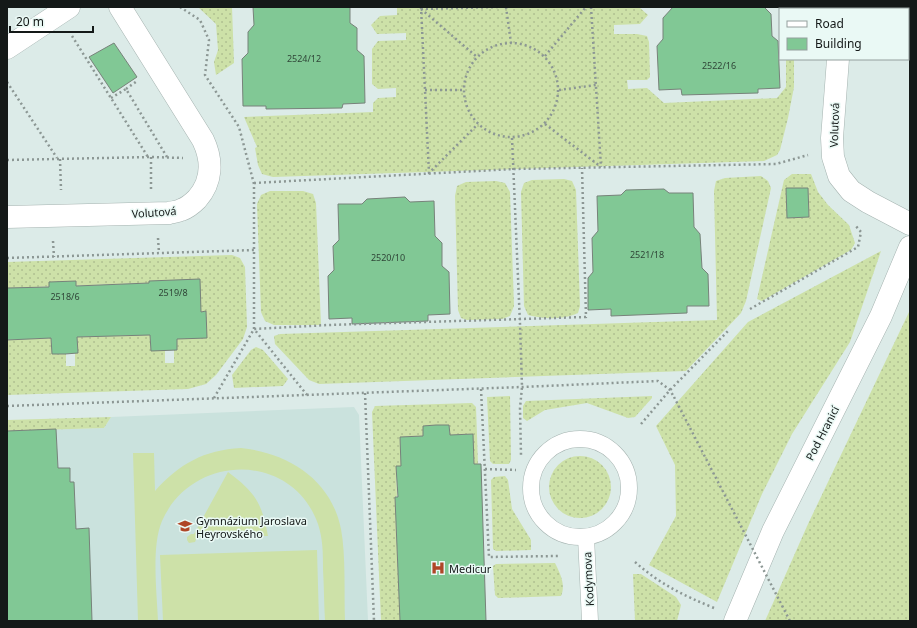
<svg xmlns="http://www.w3.org/2000/svg" width="917" height="628" viewBox="0 0 917 628" font-family="'Noto Sans',sans-serif">
	<style>
		.built { fill: #cae2dd }
		.grass { fill: url(#grass-dots); fill-rule: evenodd }
		.pitch { fill: #cde1a8 }
		.building { fill: #81c895; stroke: #77827a }
		.lines { fill: none; stroke-linecap: round; stroke-linejoin: round }
		.lane-casing { stroke: #a5b3b0; stroke-width: 17 }
		.street-casing { stroke: #a5b3b0; stroke-width: 23 }
		.secondary-casing { stroke: #a5b3b0; stroke-width: 23 }
		.path { stroke: #8c9794; stroke-width: 2.5; stroke-dasharray: 2 3; stroke-linecap: butt }
		.lane { stroke: #fff; stroke-width: 16 }
		.street { stroke: #fff; stroke-width: 22 }
		.secondary { stroke: #fff; stroke-width: 22 }
		.path-bridge { stroke: #8c9794; stroke-width: 2.5; stroke-dasharray: 2 3; stroke-linecap: butt }
		.labels { text-anchor: middle; dominant-baseline: central; stroke-width: 3; stroke-linejoin: round; paint-order: stroke }
		.number-label { font-size: 9px; fill: #2f4537 }
		.street-label { font-size: 11px; fill: #141918; stroke: #eaf9f5 }
		.poi-label { font-size: 11px; fill: #141918; stroke: #eaf9f5; text-anchor: start }
	</style>
	<defs>
		<pattern id="grass-dots" width="8" height="8" patternUnits="userSpaceOnUse"><rect width="8" height="8" fill="#cde1a8"/><path d="M2 2h.1M6 6h.1" fill="none" stroke="#afc090" stroke-width="1.8" stroke-linecap="round"/></pattern>
	</defs>
	<rect width="100%" height="100%" fill="#dcebe8"/>
	<path class="built" d="M 354,407 L 359,415 L 368,621 L 7,621 L 7,431 L 104,428 L 111,417 Z"/>
	<g class="grass">
		<path d="M 198,7 L 232,7 L 234,63 L 216,75 L 214,62 L 218,50 L 216,24 Z"/>
		<path d="M 397,7 L 640,8 L 648,15 L 640,24 L 614,25 L 614,34 L 637,34 L 647,36 L 649,42 L 650,77 L 647,80 L 627,80 L 628,89 L 647,88 L 664,103 L 777,98 L 786,87 L 786,59 L 794,59 L 794,87 L 788,118 L 780,150 L 777,155 L 764,161 L 273,177 L 262,174 L 258,165 L 255,148 L 257,147 L 244,117 L 373,112 L 373,103 L 378,98 L 396,97 L 396,88 L 378,89 L 372,84 L 372,49 L 378,41 L 406,40 L 406,33 L 377,34 L 371,25 L 380,16 L 397,15 Z"/>
		<path d="M 792,174 L 811,174 L 818,192 L 828,205 L 849,225 L 855,243 L 851,250 L 762,301 L 757,299 L 784,180 ZM 786,188 L 808,188 L 809,217 L 787,218 Z"/>
		<path d="M 761,176 L 768,181 L 771,188 L 746,301 L 741,313 L 686,371 L 319,384 L 309,380 L 275,344 L 274,336 L 280,334 L 717,320 L 714,191 L 716,181 L 725,178 Z"/>
		<path d="M 564,179 L 572,181 L 576,190 L 580,306 L 578,313 C 564,320 542,319 528,315 L 524,306 L 521,192 L 524,183 L 532,180 Z"/>
		<path d="M 496,181 L 505,183 L 510,192 L 514,306 L 510,316 L 502,319 L 467,320 L 461,318 L 458,310 L 455,196 L 457,186 L 466,182 Z"/>
		<path d="M 270,191 L 303,191 L 313,194 L 316,203 L 321,325 L 274,325 L 265,321 L 261,312 L 257,204 L 261,195 Z"/>
		<path d="M 881,251 L 850,342 L 792,434 L 762,494 L 717,602 L 649,565 L 676,516 L 675,465 L 656,426 L 748,322 Z"/>
		<path d="M 232,255 L 240,258 L 245,267 L 247,327 L 243,339 L 216,375 L 206,384 L 188,389 L 7,395 L 7,340 L 51,338 L 52,354 L 66,354 L 66,366 L 75,366 L 75,353 L 78,353 L 77,337 L 150,335 L 151,350 L 165,350 L 165,363 L 174,363 L 174,350 L 177,350 L 177,339 L 205,311 L 201,312 L 149,281 L 149,283 L 7,288 L 7,262 Z"/>
		<path d="M 910,310 L 910,621 L 765,621 L 808,524 Z"/>
		<path d="M 256,347 L 263,350 L 288,379 L 283,386 L 234,388 L 232,375 L 251,350 Z"/>
		<path d="M 510,396 L 511,460 L 509,464 L 493,464 L 490,461 L 487,397 Z"/>
		<path d="M 652,396 L 652,398 L 635,417 L 628,418 L 587,403 L 545,410 L 527,421 L 523,418 L 523,406 L 526,401 Z"/>
		<path d="M 472,403 L 476,407 L 478,464 L 474,464 L 473,434 L 450,435 L 449,425 L 423,426 L 423,436 L 400,437 L 401,466 L 396,466 L 397,496 L 395,497 L 400,621 L 381,621 L 372,412 L 375,406 Z"/>
		<path d="M 111,417 L 104,428 L 7,431 L 7,420 Z"/>
		<circle cx="580" cy="487" r="31"/>
		<path d="M 505,476 L 508,480 L 512,509 L 531,540 L 531,550 L 496,551 L 493,549 L 491,480 L 494,477 Z"/>
		<path d="M 555,563 C 560,573 566,585 561,596 L 498,598 L 495,595 L 493,566 L 496,564 Z"/>
		<path d="M 633,574 L 641,574 L 676,597 L 681,605 L 677,621 L 635,621 Z"/>
	</g>
	<g class="pitch">
		<path d="M 241,448 C 288,453 331,479 341,529 C 346,556 344,593 345,621 L 325,621 C 324,604 324,587 323,569 C 323,554 323,539 318,524 C 292,451 192,453 162,521 C 151,547 157,593 158,621 L 138,621 L 133,453 L 154,453 L 155,491 C 179,464 204,450 241,448 Z"/>
		<path d="M 228,472 C 255,492 262,503 268,536 L 197,537 L 195,542 L 189,543 L 187,540 L 187,537 L 191,534 L 194,534 Z"/>
		<path d="M 317,550 L 319,621 L 163,621 L 160,555 Z"/>
	</g>
	<g class="building">
		<path d="M 253,7 L 350,7 L 350,23 L 357,28 L 357,50 L 364,56 L 365,103 L 343,104 L 342,108 L 266,109 L 266,106 L 243,106 L 242,59 L 248,53 L 248,32 L 254,25 Z"/>
		<path d="M 673,7 L 764,7 L 771,14 L 772,36 L 778,41 L 780,88 L 758,89 L 758,93 L 682,95 L 681,89 L 659,90 L 657,46 L 663,39 L 663,18 Z"/>
		<path d="M 114,43 L 137,77 L 113,93 L 89,57 Z"/>
		<path d="M 786,188 L 808,188 L 809,217 L 787,218 Z"/>
		<path d="M 664,189 L 669,193 L 693,193 L 694,227 L 700,234 L 702,268 L 708,274 L 709,306 L 687,306 L 687,313 L 611,316 L 611,309 L 588,310 L 588,278 L 593,272 L 592,238 L 598,231 L 597,196 L 621,195 L 626,190 Z"/>
		<path d="M 405,197 L 410,202 L 434,201 L 435,236 L 442,243 L 442,266 L 449,272 L 450,314 L 428,315 L 428,321 L 352,324 L 352,318 L 329,319 L 328,276 L 334,270 L 333,246 L 339,240 L 338,204 L 362,204 L 367,199 Z"/>
		<path d="M 200,279 L 201,312 L 206,311 L 207,338 L 177,339 L 177,350 L 151,351 L 150,335 L 77,337 L 78,353 L 65,354 L 52,354 L 51,338 L 7,340 L 7,288 L 49,287 L 49,282 L 76,281 L 76,286 L 149,283 L 149,281 Z"/>
		<path d="M 436,425 L 449,425 L 450,435 L 473,434 L 474,464 L 481,464 L 486,621 L 400,621 L 395,497 L 398,497 L 396,466 L 401,466 L 400,437 L 423,436 L 423,426 Z"/>
		<path d="M 56,429 L 58,468 L 70,468 L 70,482 L 74,482 L 76,529 L 89,528 L 92,621 L 7,621 L 7,431 Z"/>
	</g>
	<g class="lines">
		<defs>
			<g id="lane">
				<circle cx="580" cy="488" r="49"/>
				<path d="M 586,537 L 590,621"/>
			</g>
			<g id="street">
				<path d="M 834,7 L 834,9"/>
				<path d="M 7,48 L 69,7"/>
				<path d="M 838,59 L 832,138 L 833,157 L 839,176 L 851,191 L 868,202 L 910,224"/>
				<path d="M 7,217 L 169,213 C 173,212 177,212 181,210 C 187,208 192,204 197,199 C 212,182 213,161 203,140 L 120,7"/>
			</g>
			<path id="secondary" d="M 735,621 L 773,531 L 881,316 L 910,247"/>
		</defs>
		<use href="#lane" class="lane-casing"/>
		<use href="#street" class="street-casing"/>
		<use href="#secondary" class="secondary-casing"/>
		<g class="path">
			<path d="M 180,7 L 200,20 L 209,40 L 205,75 L 239,127 L 254,184 L 254,329 L 307,395"/>
			<path d="M 421,7 L 429,173 L 478,124"/>
			<path d="M 506,7 L 511,43"/>
			<path d="M 591,7 L 601,167"/>
			<path d="M 421,9 L 500,7"/>
			<path d="M 421,9 L 477,57"/>
			<path d="M 72,36 L 148,157"/>
			<circle cx="511" cy="90" r="47"/>
			<path d="M 545,56 L 586,7"/>
			<path d="M 7,82 L 57,158"/>
			<path d="M 126,89 L 137,81"/>
			<path d="M 425,90 L 464,90"/>
			<path d="M 559,90 L 596,85"/>
			<path d="M 111,98 L 126,89 L 167,157"/>
			<path d="M 545,124 L 601,167"/>
			<path d="M 512,138 L 520,324 L 522,387 L 520,408 L 521,455"/>
			<path d="M 151,157 L 151,189"/>
			<path d="M 60,159 L 61,190"/>
			<path d="M 7,160 L 151,157 L 183,158"/>
			<path d="M 254,183 L 514,169 L 776,164 L 808,155"/>
			<path d="M 158,238 L 159,253"/>
			<path d="M 53,241 L 54,257"/>
			<path d="M 7,258 L 254,250"/>
			<path d="M 750,309 L 858,247 L 861,232 L 855,225"/>
			<path d="M 481,389 L 489,557 L 559,556"/>
			<path d="M 365,393 L 374,621"/>
			<path d="M 214,398 L 254,329 L 328,325 L 586,317 L 582,168"/>
			<path d="M 7,406 L 522,387 L 658,381 L 670,390 L 674,397"/>
			<path d="M 641,424 L 670,390 L 729,330"/>
			<path d="M 485,469 L 516,470"/>
			<path d="M 635,562 C 661,585 683,595 714,608"/>
		</g>
		<use href="#lane" class="lane"/>
		<use href="#street" class="street"/>
		<use href="#secondary" class="secondary"/>
		<path class="path-bridge" d="M 674,397 L 790,621"/>
	</g>
	<defs>
		<symbol id="school-bare" viewBox="-9 -9 18 18"><path d="M0-5L7-2L0 1L-7-2ZM-4 1L0 2.5L4 1V4Q0 6-4 4Z" fill="#af4627" stroke="#eaf9f5" stroke-width="2.5" paint-order="stroke"/></symbol>
		<symbol id="hospital-bare" viewBox="-9 -9 18 18"><path d="M-5-5h3v3.5h4V-5h3V5h-3V1.5h-4V5h-3Z" fill="#af4627" stroke="#eaf9f5" stroke-width="2.5" paint-order="stroke"/></symbol>
	</defs>
	<g fill-rule="evenodd">
		<use href="#school-bare" x="175" y="516" width="20" height="20"/>
		<use href="#hospital-bare" x="428" y="558" width="20" height="20"/>
	</g>
	<g class="labels">
		<g class="number-label">
			<text x="304" y="58">2524/12</text>
			<text x="719" y="65">2522/16</text>
			<text x="647" y="254">2521/18</text>
			<text x="388" y="257">2520/10</text>
			<text x="173" y="292">2519/8</text>
			<text x="65" y="296">2518/6</text>
		</g>
		<g class="street-label">
			<text transform="translate(834 125) rotate(-88)">Volutová</text>
			<text transform="translate(154 212) rotate(-4)">Volutová</text>
			<text transform="translate(822 433) rotate(-63)">Pod Hranicí</text>
			<text transform="translate(588 579) rotate(-93)">Kodymova</text>
		</g>
		<g class="poi-label">
			<text x="196" y="520">Gymnázium Jaroslava<tspan x="196" dy="13">Heyrovského</tspan></text>
			<text x="449" y="568">Medicur</text>
		</g>
	</g>
	<rect width="917" height="628" fill="none" stroke="#141918" stroke-width="16"/>
	<rect x="779" y="8" width="130" height="52" fill="#eaf9f5" stroke="#949f9d"/>
	<rect x="787" y="21" width="20" height="6" fill="#ffffff" stroke="#949f9d"/>
	<text x="815" y="28" font-size="12" fill="#141918">Road</text>
	<rect x="787" y="38" width="20" height="12" fill="#81c895" stroke="#949f9d"/>
	<text x="815" y="48" font-size="12" fill="#141918">Building</text>
	<path d="M10 26v6h83v-6" fill="none" stroke="#141918" stroke-width="2"/>
	<text x="16" y="26" font-size="12" fill="#141918" stroke="#eaf9f5" stroke-width="3" paint-order="stroke">20 m</text>
</svg>
